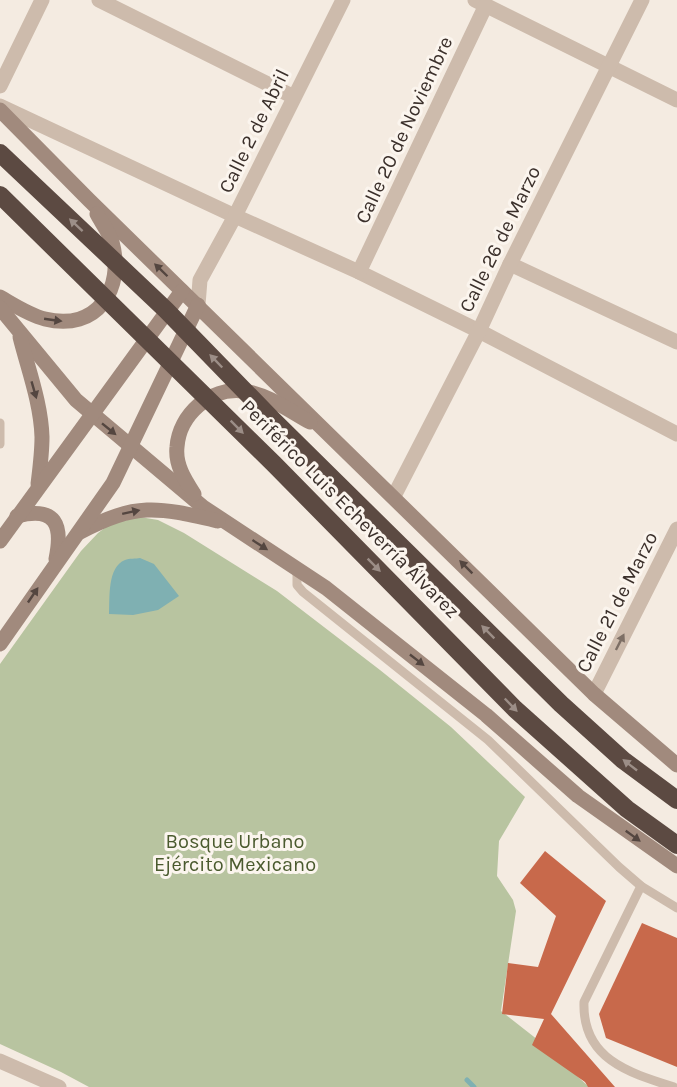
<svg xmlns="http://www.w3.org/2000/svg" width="677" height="1087" viewBox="0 0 677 1087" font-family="Karla,sans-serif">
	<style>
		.green { fill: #b8c4a0 }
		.water { fill: #7fb0b2 }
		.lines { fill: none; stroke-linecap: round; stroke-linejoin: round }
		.stream { stroke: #7fb0b2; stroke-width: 5 }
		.building { fill: #c8694b }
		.lane { stroke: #cdbbac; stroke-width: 9 }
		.street { stroke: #cdbbac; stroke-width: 15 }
		.secondary { stroke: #a18a7d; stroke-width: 15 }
		.highway { stroke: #5c4a42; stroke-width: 18 }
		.oneway { fill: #9c8e87 }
		.oneway2 { fill: #544640 }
		.oneway3 { fill: #7d6f65 }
		.labels { text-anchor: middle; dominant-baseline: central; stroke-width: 6; stroke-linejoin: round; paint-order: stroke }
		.street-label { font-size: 20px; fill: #3b302b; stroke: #fbf5ee }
		.park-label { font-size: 20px; fill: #4a5a2e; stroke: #fbf5ee }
	</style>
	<rect width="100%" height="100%" fill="#f4ebe1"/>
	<path class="green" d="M 140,517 L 158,520 L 184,533 L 277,591 L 380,670 L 451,727 L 525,797 L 499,841 L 497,876 L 513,900 L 516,911 L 501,1011 L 538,1040 L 589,1087 L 89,1087 L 61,1072 L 0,1044 L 0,664 L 81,551 L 98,533 L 110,524 Z"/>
	<path class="water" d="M 140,558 L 154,564 L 179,596 L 158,610 L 133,615 L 109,614 C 110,598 107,567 125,560 C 129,558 136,559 140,558 Z"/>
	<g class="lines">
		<path class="stream" d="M 467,1080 L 474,1087"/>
	</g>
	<g class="building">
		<path d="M 545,851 L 606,901 L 551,1014 L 615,1087 L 588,1087 L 585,1082 L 532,1045 L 544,1019 L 502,1014 L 508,963 L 538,967 L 556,916 L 520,883 Z"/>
		<path d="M 642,923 L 677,938 L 677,1067 L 606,1038 L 599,1014 Z"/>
	</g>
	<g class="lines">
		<g class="lane">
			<path d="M 0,423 L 0,444"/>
			<path d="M 297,569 L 297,585 L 303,592 L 488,740 L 619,867 L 641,886 L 677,908"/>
			<path d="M 641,886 L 584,1002 C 582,1059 629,1073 674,1087"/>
		</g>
		<g class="street">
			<path d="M 99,0 L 294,97"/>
			<path d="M 475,0 L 677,100"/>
			<path d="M 0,86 L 42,0"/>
			<path d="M 0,106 L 235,216 L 359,272 L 479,331 L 677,434"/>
			<path d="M 510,264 L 677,342"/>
			<path d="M 359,272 L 486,5"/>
			<path d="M 198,305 L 200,280 L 235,216 L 343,0"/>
			<path d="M 394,496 L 479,331 L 510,264 L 642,0"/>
			<path d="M 594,694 L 677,529"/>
			<path d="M 0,1061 L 59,1087"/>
		</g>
		<g class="secondary">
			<path d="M 0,110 L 89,200 L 594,694 L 677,765"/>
			<path d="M 0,297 C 14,305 29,315 45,319 C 97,332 125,289 112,242 C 109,232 101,222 97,214"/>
			<path d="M 0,308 L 76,400 L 203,507 L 326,588 L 486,715 L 578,796 L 677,866"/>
			<path d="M 20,337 C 28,369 41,403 42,437 C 42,453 40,468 38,484"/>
			<path d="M 194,494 C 185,480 175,465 177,447 C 179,415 210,387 243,391 C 267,394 290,411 310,422"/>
			<path d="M 17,516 C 56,506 63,525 56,559"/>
			<path d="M 80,532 C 137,502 157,507 218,521"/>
			<path d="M 0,541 L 182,291"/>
			<path d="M 0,644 L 113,483 L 198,305"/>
		</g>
		<g class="highway">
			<path d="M 0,153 L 166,310 L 272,419 L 561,704 L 623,760 L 677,800"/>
			<path d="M 0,195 L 274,464 L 515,709 L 627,809 L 677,845"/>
		</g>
	</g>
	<defs><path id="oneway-solid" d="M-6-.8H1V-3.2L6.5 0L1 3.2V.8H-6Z" transform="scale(1.5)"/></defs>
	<g class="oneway">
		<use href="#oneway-solid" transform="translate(76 225) rotate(-137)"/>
		<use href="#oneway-solid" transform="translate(216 361) rotate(-134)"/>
		<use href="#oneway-solid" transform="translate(237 427) rotate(45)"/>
		<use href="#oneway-solid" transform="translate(374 565) rotate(45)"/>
		<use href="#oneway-solid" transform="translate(488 632) rotate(-135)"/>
		<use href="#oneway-solid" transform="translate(511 705) rotate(46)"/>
		<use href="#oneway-solid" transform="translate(630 765) rotate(-142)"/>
	</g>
	<g class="oneway2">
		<use href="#oneway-solid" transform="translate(161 270) rotate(-136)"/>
		<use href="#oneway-solid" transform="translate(53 320) rotate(8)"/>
		<use href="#oneway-solid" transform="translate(34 390) rotate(74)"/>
		<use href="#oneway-solid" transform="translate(109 429) rotate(39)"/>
		<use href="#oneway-solid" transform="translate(131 512) rotate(-12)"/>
		<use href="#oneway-solid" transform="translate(260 545) rotate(33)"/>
		<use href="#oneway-solid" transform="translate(466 567) rotate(-135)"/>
		<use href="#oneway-solid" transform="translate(33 595) rotate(-56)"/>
		<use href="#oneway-solid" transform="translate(417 660) rotate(38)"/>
		<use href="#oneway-solid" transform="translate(633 836) rotate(36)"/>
	</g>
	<use class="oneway3" href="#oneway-solid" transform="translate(620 642) rotate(-63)"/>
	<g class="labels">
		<g class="street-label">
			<text transform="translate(404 130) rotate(-65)">Calle 20 de Noviembre</text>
			<text transform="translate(254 131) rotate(-64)">Calle 2 de Abril</text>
			<text transform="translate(500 239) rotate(-64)">Calle 26 de Marzo</text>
			<text transform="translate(350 509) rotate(45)">Periférico Luis Echeverría Álvarez</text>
			<text transform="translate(617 602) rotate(-63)">Calle 21 de Marzo</text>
		</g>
		<g class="park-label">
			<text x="235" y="841">Bosque Urbano<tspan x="235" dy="23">Ejército Mexicano</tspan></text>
		</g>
	</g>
</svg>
